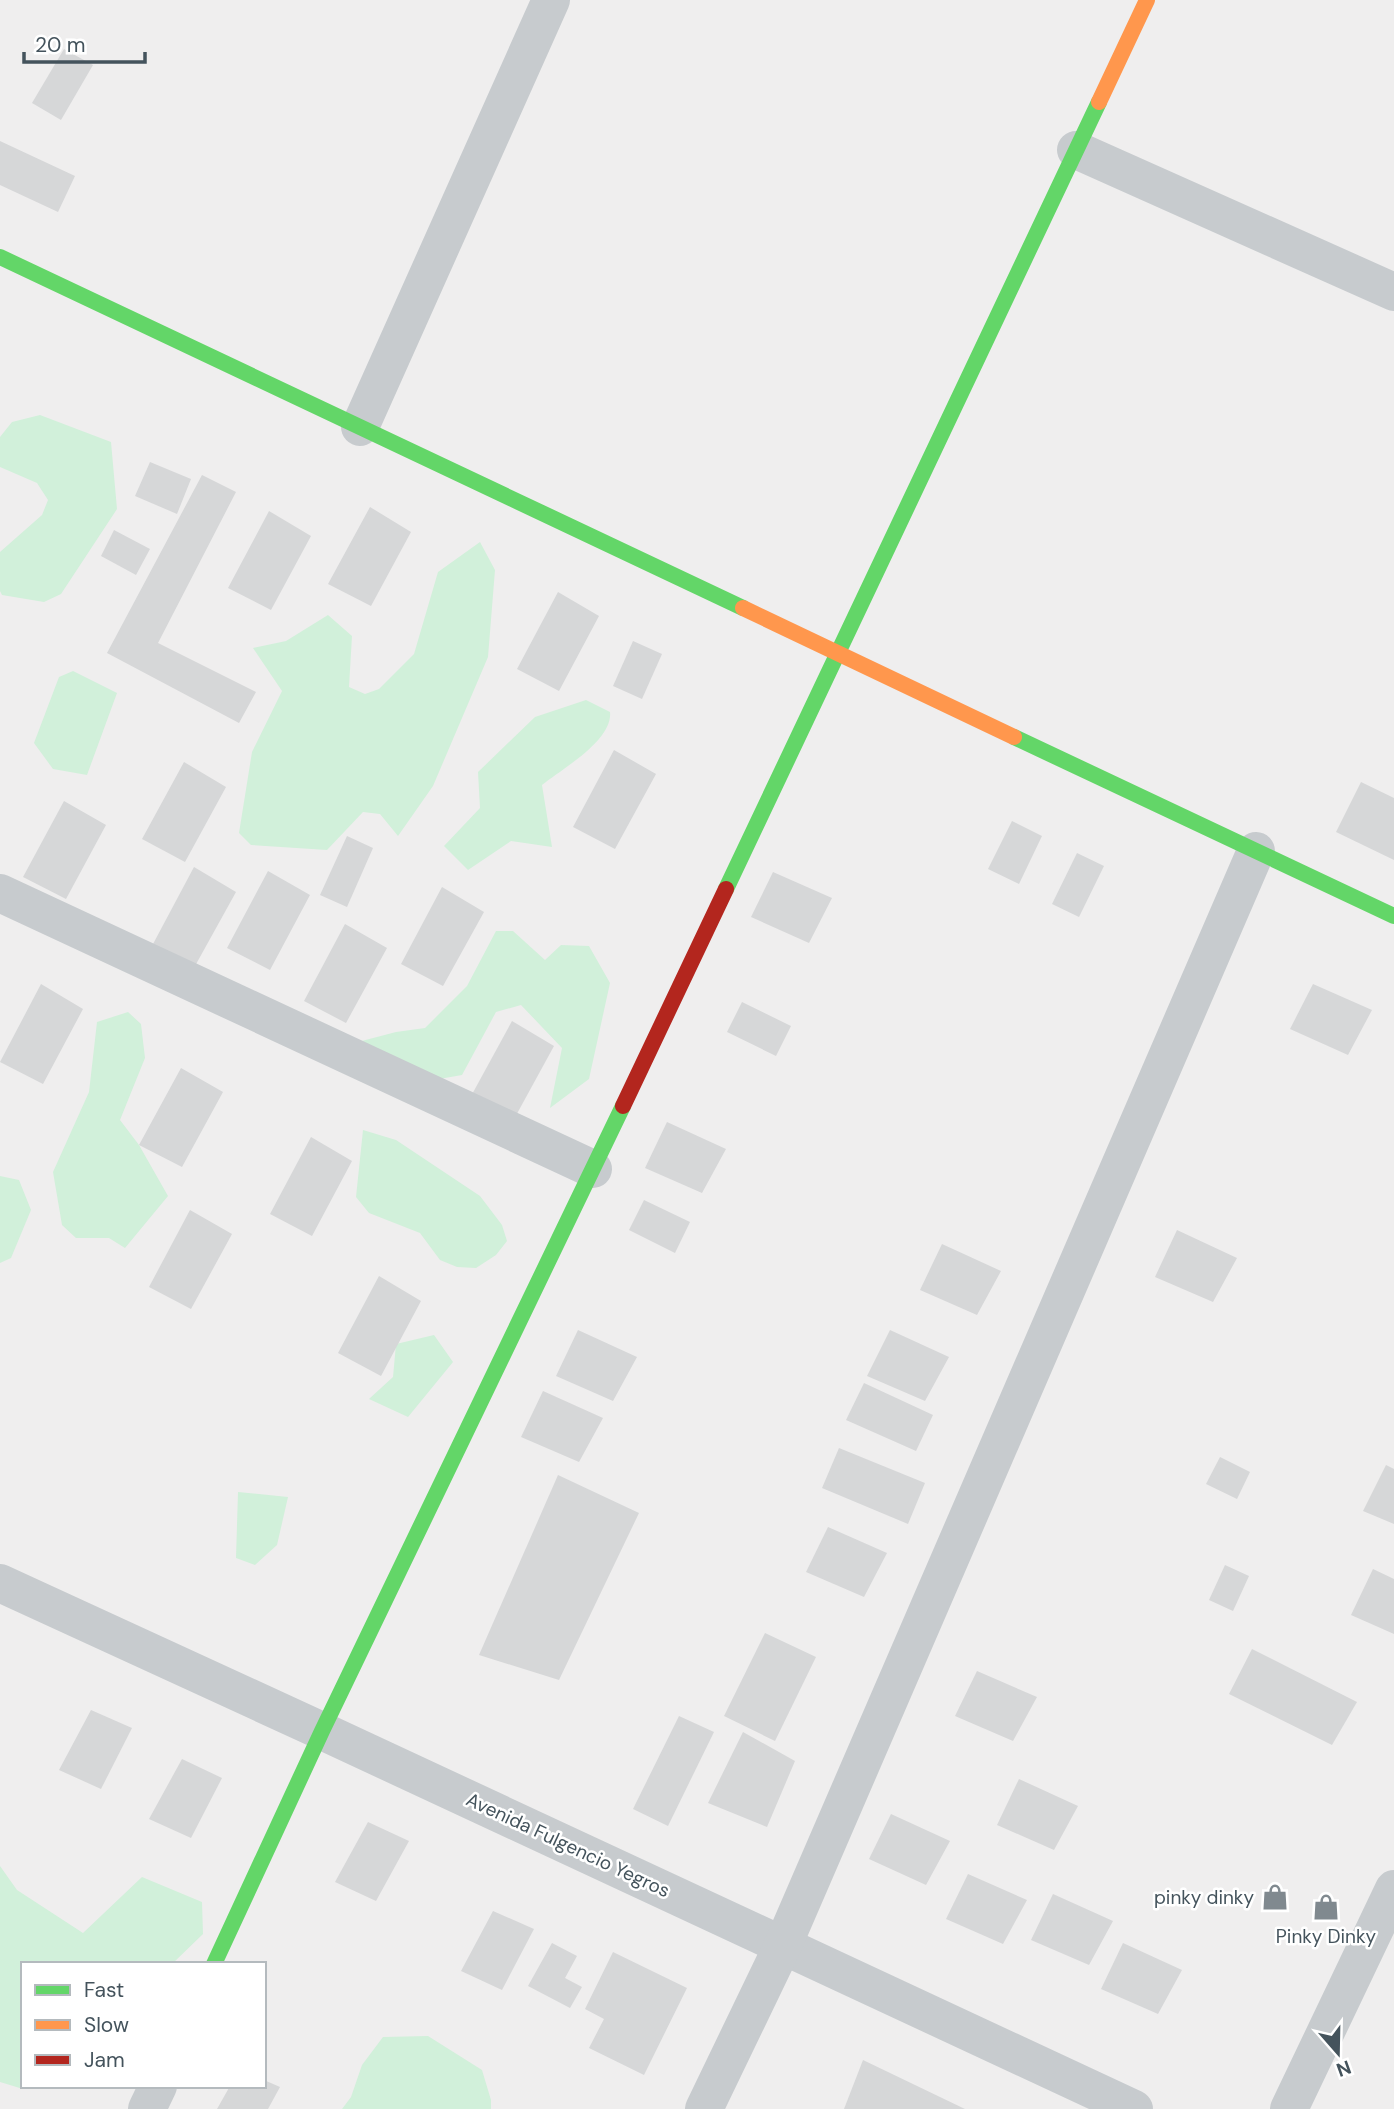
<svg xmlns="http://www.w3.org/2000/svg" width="1394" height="2109" font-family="'DM Sans',sans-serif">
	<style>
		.green { fill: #d1f0da }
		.building { fill: #d6d7d8 }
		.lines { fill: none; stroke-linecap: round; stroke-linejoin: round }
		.street { stroke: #c7cbce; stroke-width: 38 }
		.fast { stroke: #63d668; stroke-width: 16 }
		.slow { stroke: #ff974d; stroke-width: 16 }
		.jam { stroke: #b3261e; stroke-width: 16 }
		.labels { text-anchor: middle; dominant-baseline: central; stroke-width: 5; stroke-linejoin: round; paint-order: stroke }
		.street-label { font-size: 19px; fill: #44535c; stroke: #fff }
		.poi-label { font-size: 19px; fill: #44535c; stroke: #fff; text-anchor: end }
	</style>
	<rect width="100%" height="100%" fill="#efeeee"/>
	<g class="green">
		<polygon points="40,415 111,442 117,509 61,594 44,602 2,595 0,591 0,552 42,515 48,500 37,483 0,467 0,437 12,422"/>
		<polygon points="480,542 495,570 488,657 433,786 398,836 380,814 363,812 327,850 251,845 239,833 252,752 282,691 253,648 286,641 328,615 352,636 349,687 365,694 379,689 414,654 438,572"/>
		<polygon points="73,671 117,693 87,775 53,769 34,743 59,677"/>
		<path d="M586,700L610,712C613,740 562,769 542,785L552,847L511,841L468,870L444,846L480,808L478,772L535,717Z"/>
		<polygon points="496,931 513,931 545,960 561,945 589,946 610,983 589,1079 550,1108 562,1048 521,1005 496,1012 462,1075 411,1084 354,1043 396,1032 425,1028 467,986"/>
		<polygon points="128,1012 141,1024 145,1058 120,1120 139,1145 168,1196 125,1248 109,1238 76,1238 62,1225 53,1172 89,1092 97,1022"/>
		<polygon points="363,1130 396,1140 480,1196 502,1225 507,1241 496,1255 476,1268 457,1267 440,1260 420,1233 369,1213 356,1197"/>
		<polygon points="0,1176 19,1180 31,1210 11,1258 0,1263"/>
		<polygon points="434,1335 453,1362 408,1417 369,1399 393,1377 396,1344"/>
		<polygon points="238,1492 288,1497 277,1545 255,1565 236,1558"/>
		<polygon points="0,1866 17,1890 83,1933 142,1877 202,1902 203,1934 172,1964 23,1964 23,2089 0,2082"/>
		<polygon points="428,2036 482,2070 491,2100 491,2109 342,2109 351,2097 362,2065 383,2037"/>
	</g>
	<g class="building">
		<polygon points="64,49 93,65 61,120 32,103"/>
		<polygon points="0,141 75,176 58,212 0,185"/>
		<polygon points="150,462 191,479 177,514 135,496"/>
		<polygon points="202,475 236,492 158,643 256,692 239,723 107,653"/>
		<polygon points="370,507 411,532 371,606 328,584"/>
		<polygon points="269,511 311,536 271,610 228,588"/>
		<polygon points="114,530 150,549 136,575 101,556"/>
		<polygon points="558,592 599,616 559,691 517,669"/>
		<polygon points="633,641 662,654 642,699 613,686"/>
		<polygon points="614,750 656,774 615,849 573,827"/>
		<polygon points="184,762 226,787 185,862 142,839"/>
		<polygon points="1361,782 1394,798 1394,860 1336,832"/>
		<polygon points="64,801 106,825 66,899 23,877"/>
		<polygon points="1012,821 1042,836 1019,884 988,869"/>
		<polygon points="347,836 373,848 347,907 320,895"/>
		<polygon points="1077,853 1104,866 1079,917 1052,904"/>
		<polygon points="194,867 236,892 195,966 153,944"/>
		<polygon points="268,871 310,895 270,970 227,948"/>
		<polygon points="773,872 832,898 809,943 751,917"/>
		<polygon points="442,887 484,912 443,986 401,964"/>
		<polygon points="345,924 387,948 346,1023 304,1001"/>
		<polygon points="41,984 83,1009 43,1084 0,1062"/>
		<polygon points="1313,984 1372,1010 1348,1055 1290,1029"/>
		<polygon points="742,1002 791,1026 776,1056 727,1032"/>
		<polygon points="512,1021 554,1046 513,1121 470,1098"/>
		<polygon points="181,1068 223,1092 182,1167 139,1145"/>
		<polygon points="667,1122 726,1149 702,1193 645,1168"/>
		<polygon points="311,1137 352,1161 312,1236 270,1214"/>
		<polygon points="644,1200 690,1222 675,1253 629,1230"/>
		<polygon points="190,1210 232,1234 191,1309 149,1287"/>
		<polygon points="1177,1230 1237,1258 1213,1302 1155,1277"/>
		<polygon points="942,1244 1001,1271 977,1315 920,1290"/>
		<polygon points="379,1276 421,1301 381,1376 338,1353"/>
		<polygon points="578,1330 637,1357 613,1401 556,1376"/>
		<polygon points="890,1330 949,1357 925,1401 867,1376"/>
		<polygon points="864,1383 933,1415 916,1451 846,1420"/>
		<polygon points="543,1391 603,1418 579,1462 521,1437"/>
		<polygon points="839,1448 925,1483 908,1524 822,1488"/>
		<polygon points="1220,1457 1250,1472 1237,1499 1206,1484"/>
		<polygon points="1386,1465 1394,1469 1394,1524 1363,1511"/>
		<polygon points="558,1475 639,1513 559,1680 479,1655"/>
		<polygon points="828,1527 887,1553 864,1597 806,1572"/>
		<polygon points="1225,1565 1249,1576 1233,1611 1209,1600"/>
		<polygon points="1373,1569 1394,1579 1394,1634 1351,1615"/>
		<polygon points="765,1633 816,1657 775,1741 724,1716"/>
		<polygon points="1252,1649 1357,1702 1332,1745 1229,1694"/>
		<polygon points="977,1671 1037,1697 1013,1741 955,1716"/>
		<polygon points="91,1710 132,1728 101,1789 59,1770"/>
		<polygon points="679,1716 714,1732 668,1826 633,1809"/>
		<polygon points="743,1732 795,1761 767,1827 708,1803"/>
		<polygon points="182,1759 222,1778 191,1838 149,1819"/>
		<polygon points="1019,1779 1078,1806 1054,1850 997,1825"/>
		<polygon points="891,1814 950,1841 926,1885 869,1859"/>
		<polygon points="368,1822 409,1841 376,1901 335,1882"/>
		<polygon points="968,1874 1027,1900 1003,1944 946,1919"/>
		<polygon points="1053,1894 1113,1921 1089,1965 1031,1940"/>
		<polygon points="493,1911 534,1929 502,1990 461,1971"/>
		<polygon points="552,1943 577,1956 565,1978 582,1987 570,2008 528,1986"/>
		<polygon points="1123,1943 1182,1970 1158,2014 1101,1989"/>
		<polygon points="613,1952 687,1988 644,2075 589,2048 604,2019 585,2009"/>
		<polygon points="863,2060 965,2109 844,2109"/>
		<polygon points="264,2080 280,2087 268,2109 217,2109 230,2086 264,2086"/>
	</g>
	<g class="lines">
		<g class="street">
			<polyline points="1076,150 1394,292"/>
			<polyline points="360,427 551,0"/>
			<polyline points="0,893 593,1169"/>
			<polyline points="0,1583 322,1731 1134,2109"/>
			<polyline points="147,2109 158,2086"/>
			<polyline points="704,2109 783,1945 1256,851"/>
			<polyline points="1289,2109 1394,1889"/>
		</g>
		<g class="fast">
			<polyline points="0,257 743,608"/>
			<polyline points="1014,737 1394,916"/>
			<polyline points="726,889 1099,102"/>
			<polyline points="214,1964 322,1731 623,1106"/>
		</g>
		<g class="slow">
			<polyline points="1099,102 1147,0"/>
			<polyline points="743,608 1014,737"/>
		</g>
		<polyline class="jam" points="623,1106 726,889"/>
	</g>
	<defs>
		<g id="shop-bare" transform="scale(2.1)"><path d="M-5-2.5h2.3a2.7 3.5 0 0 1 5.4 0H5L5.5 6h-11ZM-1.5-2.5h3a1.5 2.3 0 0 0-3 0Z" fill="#80898f" stroke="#fff" stroke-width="2.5" paint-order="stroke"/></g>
	</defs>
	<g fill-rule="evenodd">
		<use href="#shop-bare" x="1275" y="1897"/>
		<use href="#shop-bare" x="1326" y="1907"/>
	</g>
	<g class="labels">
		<g class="street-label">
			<text transform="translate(568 1845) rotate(25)">Avenida Fulgencio Yegros</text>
		</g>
		<g class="poi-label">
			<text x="1254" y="1897">pinky dinky</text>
			<text x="1326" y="1936" text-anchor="middle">Pinky Dinky</text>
		</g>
	</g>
	<rect x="21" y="1962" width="245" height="126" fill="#ffffff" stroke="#b4babe" stroke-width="2"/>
	<rect x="35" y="1985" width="35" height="10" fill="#63d668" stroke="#b4babe" stroke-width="2"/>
	<text x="84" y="1997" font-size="21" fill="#44535c">Fast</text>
	<rect x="35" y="2020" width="35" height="10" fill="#ff974d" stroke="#b4babe" stroke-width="2"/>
	<text x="84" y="2032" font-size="21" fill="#44535c">Slow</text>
	<rect x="35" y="2055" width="35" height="10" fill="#b3261e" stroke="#b4babe" stroke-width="2"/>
	<text x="84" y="2067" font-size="21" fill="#44535c">Jam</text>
	<g transform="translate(1338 2053) rotate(160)" stroke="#ffffff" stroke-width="5" paint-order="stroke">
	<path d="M0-5L12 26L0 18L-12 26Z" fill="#44535c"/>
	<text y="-10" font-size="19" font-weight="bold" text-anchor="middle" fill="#44535c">N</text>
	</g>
	<path d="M24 52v10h121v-10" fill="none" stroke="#44535c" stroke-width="3.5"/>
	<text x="35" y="52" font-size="21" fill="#44535c" stroke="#ffffff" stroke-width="5" paint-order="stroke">20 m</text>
</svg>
